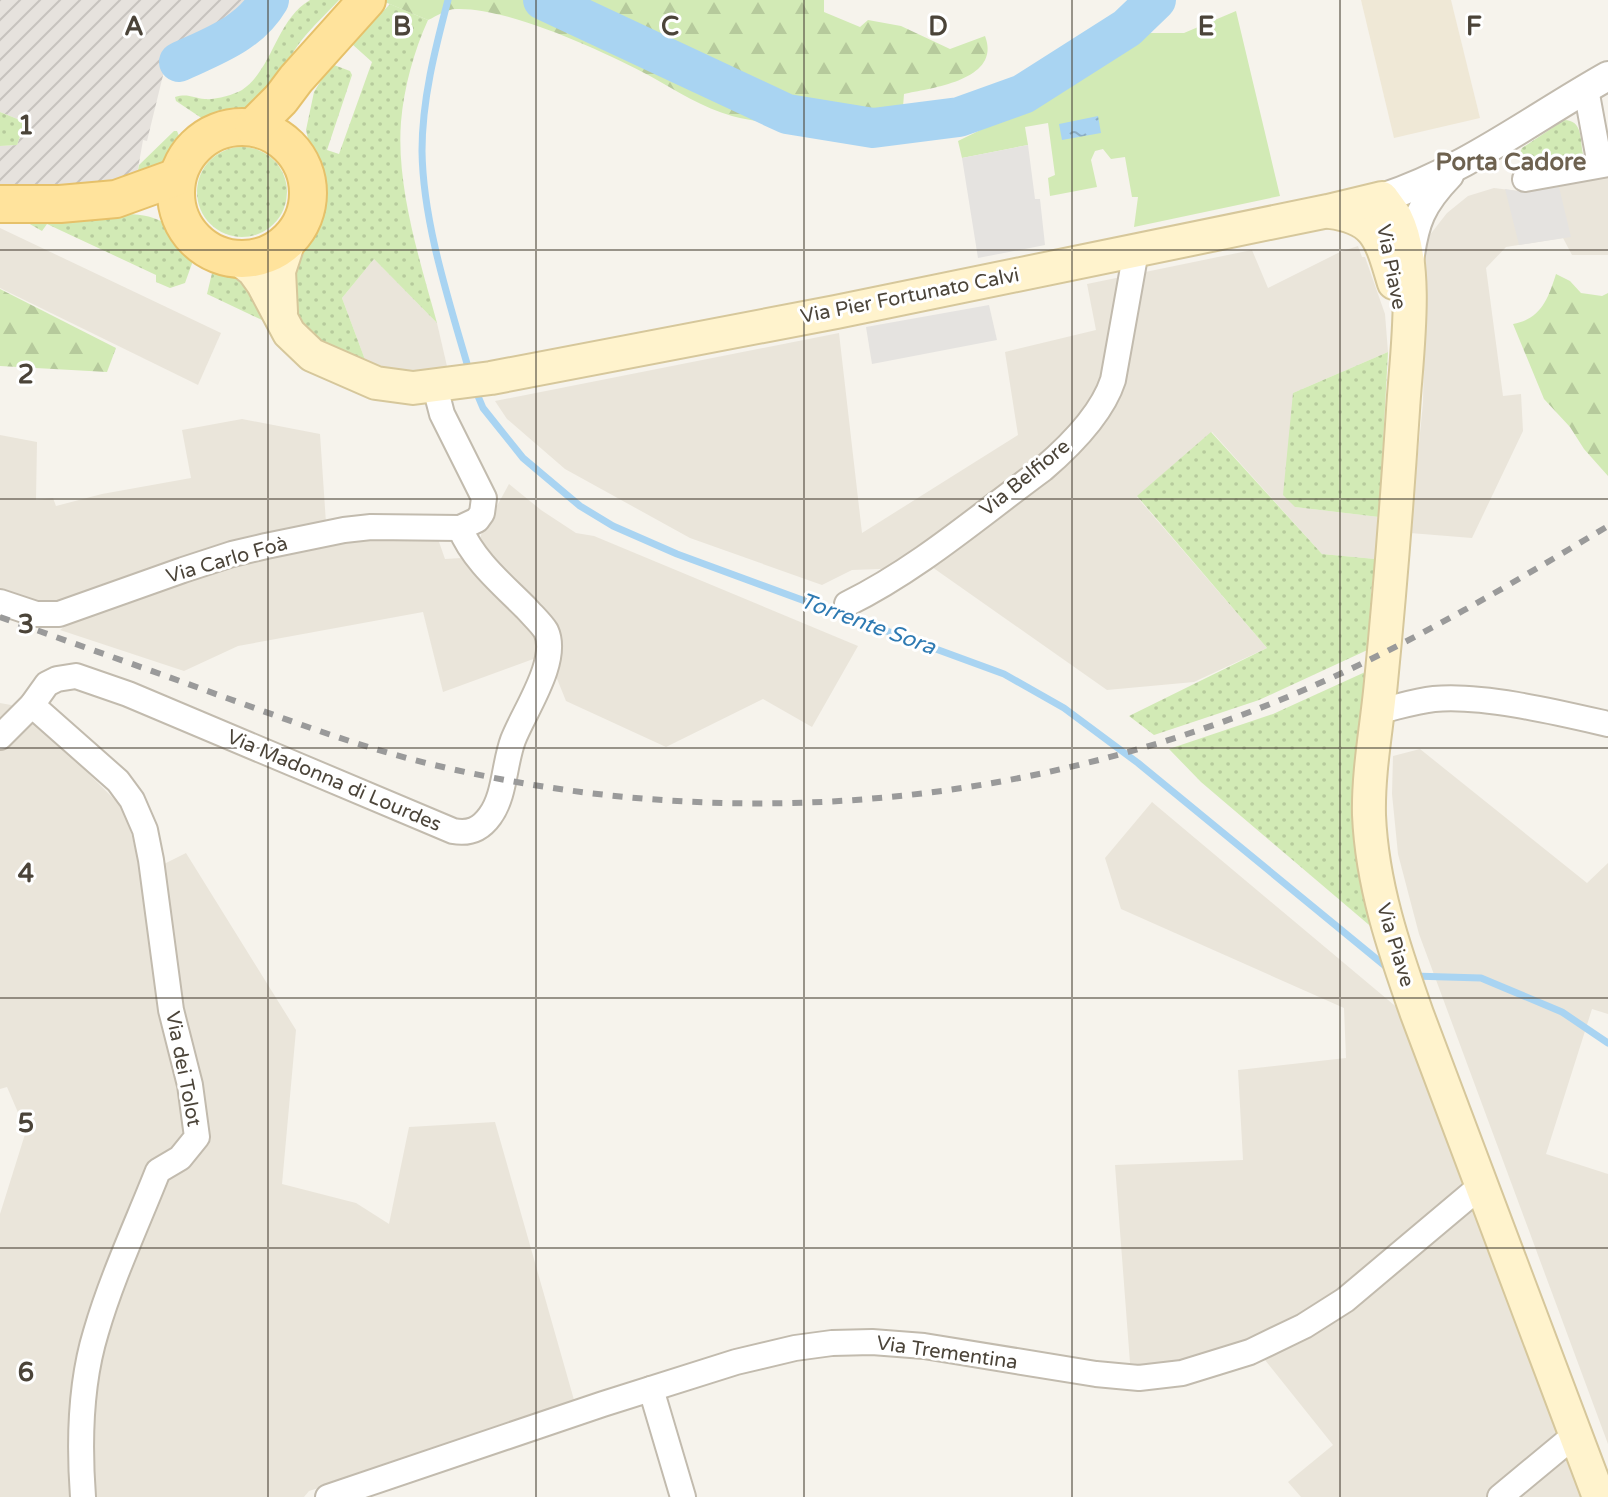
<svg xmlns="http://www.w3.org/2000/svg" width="1608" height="1497" font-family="'Varela Round',sans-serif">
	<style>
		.residential { fill: #eae5da }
		.industrial { fill: url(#industrial-furrows) }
		.education { fill: #efe8d6 }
		.grass { fill: url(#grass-dots) }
		.forest { fill: url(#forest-firs) }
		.green { fill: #d2eab5 }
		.parking { fill: #e5e3e0 }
		.water { fill: url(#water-ripples) }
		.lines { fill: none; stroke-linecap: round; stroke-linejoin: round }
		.stream { stroke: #a9d4f2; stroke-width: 7 }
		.river { stroke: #a9d4f2; stroke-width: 40 }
		.minor-casing { stroke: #c2bbae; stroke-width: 28 }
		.tertiary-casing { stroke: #c2bbae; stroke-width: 32 }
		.secondary-casing { stroke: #d6c79b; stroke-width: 36 }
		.primary-casing { stroke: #e6c16a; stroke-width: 40 }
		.minor { stroke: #fff; stroke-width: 24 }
		.tertiary { stroke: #fff; stroke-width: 28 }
		.secondary { stroke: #fff3cd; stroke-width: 32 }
		.primary { stroke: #ffe39c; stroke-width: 36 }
		.rail { stroke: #9a9a9a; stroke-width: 6; stroke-dasharray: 10 10; stroke-linecap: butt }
		.grid { fill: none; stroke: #4b4439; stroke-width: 2; stroke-opacity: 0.55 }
		.labels { text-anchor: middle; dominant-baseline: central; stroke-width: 6; stroke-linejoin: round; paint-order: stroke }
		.street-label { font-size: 20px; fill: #4b4439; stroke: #fff }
		.water-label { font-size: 22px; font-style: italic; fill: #2e7ab2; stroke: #fff }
		.quarter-label { font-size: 24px; font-weight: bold; fill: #6e6250; stroke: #fff }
		.grid-label { font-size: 26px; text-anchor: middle; font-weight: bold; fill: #4b4439; stroke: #fff; stroke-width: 6; stroke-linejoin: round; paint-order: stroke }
	</style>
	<defs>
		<pattern id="industrial-furrows" width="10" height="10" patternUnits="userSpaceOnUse" patternTransform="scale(2)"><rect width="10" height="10" fill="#e6e2dd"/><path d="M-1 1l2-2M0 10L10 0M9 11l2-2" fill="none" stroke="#c7c3be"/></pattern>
		<pattern id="grass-dots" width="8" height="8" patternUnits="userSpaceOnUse" patternTransform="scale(2)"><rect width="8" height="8" fill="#d2eab5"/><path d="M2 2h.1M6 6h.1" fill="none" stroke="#b6ca9c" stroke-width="1.8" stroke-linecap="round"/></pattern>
		<pattern id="forest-firs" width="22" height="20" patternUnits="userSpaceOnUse" patternTransform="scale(2)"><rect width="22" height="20" fill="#d2eab5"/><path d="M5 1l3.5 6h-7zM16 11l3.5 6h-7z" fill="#b6ca9c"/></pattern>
		<pattern id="water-ripples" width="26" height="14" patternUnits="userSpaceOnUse" patternTransform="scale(2)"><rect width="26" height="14" fill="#a9d4f2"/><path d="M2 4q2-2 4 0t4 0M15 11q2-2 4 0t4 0" fill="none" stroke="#8caec5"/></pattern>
	</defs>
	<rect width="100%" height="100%" fill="#f6f3ec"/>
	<g class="residential">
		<polygon points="1608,173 1608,255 1572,255 1563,238 1506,247 1486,268 1503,396 1521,394 1523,431 1472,538 1410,533 1423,403 1425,300 1423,250 1429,236 1447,213 1468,196 1494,188 1518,191 1559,187 1559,183"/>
		<polygon points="0,228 221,333 198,385 0,288"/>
		<polygon points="1358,246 1362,257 1365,257 1385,314 1388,352 1293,393 1295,507 1379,517 1375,559 1322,554 1212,432 1137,497 1267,648 1194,682 1107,690 932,567 852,570 822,585 690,538 565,469 507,419 495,401 839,333 862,533 1018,435 1005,352 1096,330 1087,284 1252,250 1268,288 1340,252"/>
		<polygon points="374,259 437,323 449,375 429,377 367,365 342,298"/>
		<polygon points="242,419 320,434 327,538 438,539 445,559 461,558 480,545 481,535 509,484 541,510 576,533 594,536 858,646 812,727 763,699 666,747 566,701 547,654 443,692 423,612 238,646 184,671 60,630 77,617 139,595 131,574 111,582 109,590 72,603 0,602 0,435 37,442 36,500 53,498 56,506 102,494 191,478 182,430"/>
		<polygon points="0,703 11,705 38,723 125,810 142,875 186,853 296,1030 282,1184 356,1203 389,1224 409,1127 495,1122 576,1407 309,1491 304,1497 0,1497 0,1214 26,1131 7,1087 0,1089"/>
		<polygon points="1420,749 1587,883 1608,863 1608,1014 1592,1009 1546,1154 1608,1174 1608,1444 1419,934 1398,854 1392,794 1393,756"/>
		<polygon points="1152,802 1406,1015 1587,1497 1301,1497 1288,1482 1333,1445 1253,1345 1179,1370 1130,1363 1115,1165 1243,1160 1238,1070 1346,1058 1344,1008 1121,909 1105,858"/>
	</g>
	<polygon class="industrial" points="0,0 251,0 244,12 216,39 186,51 166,63 147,141 143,140 136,180 0,189 0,146 17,145 25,122 0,112"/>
	<polygon class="education" points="1361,0 1451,0 1480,118 1394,138"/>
	<g class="grass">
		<path d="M310,0H339C326,14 312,27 301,41C276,75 256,122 206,121L176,101L175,97C188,93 193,98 205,99C215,100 233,95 242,90C273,69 276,20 310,0Z"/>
		<path d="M390,4L428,20C414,51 404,87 401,122C396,187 420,261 437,323L374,259L342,298L367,365L321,343L310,334L294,306L292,271L303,238L316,212L319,198L317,179L306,130L314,92L330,66L334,65L350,71L352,75L327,150L339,154L372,62L352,44Z"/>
		<polygon points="0,112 25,122 17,145 0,146"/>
		<path d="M1564,120C1583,120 1580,140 1583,154L1528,164L1521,160L1519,155L1522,148Z"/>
		<path d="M174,131H177C190,156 153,171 136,180L139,165Z"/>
		<circle cx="242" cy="192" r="45"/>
		<path d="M127,214C159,214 180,228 194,258L185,283L170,288L156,282V275L47,224L42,231L21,219Z"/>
		<path d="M221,267C248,273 253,298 262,320L207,294L212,273Z"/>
		<polygon points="1388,352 1379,517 1295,507 1283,495 1293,393"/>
		<polygon points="1211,432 1322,554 1375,559 1371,594 1376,646 1259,700 1154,735 1129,716 1267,648 1137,496"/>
		<polygon points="1374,668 1375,930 1201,782 1169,749 1273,714"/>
	</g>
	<g class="forest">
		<path d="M380,0H824V12L860,27L868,20L901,26L950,49L985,36C1002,80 932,88 904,94L902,120C847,125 787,130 732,116C703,108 677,91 650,76C603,51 508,7 456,9C447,9 437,16 428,20Z"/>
		<path d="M1556,274L1570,281L1581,293L1602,296L1608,293V476L1584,449L1570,427L1544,399L1513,324C1541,319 1548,299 1556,274Z"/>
		<polygon points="0,289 116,348 107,372 0,366"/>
	</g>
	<path class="green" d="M1236,11L1280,196L1134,227L1138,197H1132L1125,157L1111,159L1103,149L1095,151L1091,160L1097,187L1050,196L1048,178L1055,175L1048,123L1025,127L1028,145L962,158L958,141C1022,109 1088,81 1141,33H1184Z"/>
	<g class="parking">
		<polygon points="1028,145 1035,199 1040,199 1045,245 978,258 962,158"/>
		<polygon points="1559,187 1571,237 1519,245 1505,189 1518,191"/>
		<polygon points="989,305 997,340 872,364 866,327"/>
	</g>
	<polygon class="water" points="1098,116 1101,133 1062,140 1059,124"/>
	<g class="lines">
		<g class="stream">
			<path d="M448,0C435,49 422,100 422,151C423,224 450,304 470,374"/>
			<polyline points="475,389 483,408 523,458 580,506 613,526 677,554 1004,674 1064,708 1138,763 1390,970"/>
			<polyline points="1413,976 1481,978 1562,1012 1608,1043"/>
		</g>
		<g class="river">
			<polyline points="543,0 787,114 873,128 959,117 1023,94 1127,28 1156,0"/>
			<path d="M179,62C213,46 249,34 269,0"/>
		</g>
		<g class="minor-casing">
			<g id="minor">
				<polyline points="1586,89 1600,165"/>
				<polyline points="1525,179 1608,164"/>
				<polyline points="0,602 36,614 59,614 183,570 232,554 266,546 344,530 371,527 460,528 477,520 482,513 484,498 442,414 435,387"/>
				<path d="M847,604C918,569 979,516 1043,469C1071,445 1102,414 1113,380L1136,251"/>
				<path d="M32,705L118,781L132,800L145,830L151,860L171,1010L190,1085L197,1137L180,1158L158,1171C137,1224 112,1277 96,1332C80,1384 79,1443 83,1497"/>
				<path d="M1379,711C1397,707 1416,701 1434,699C1481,694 1560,713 1608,724"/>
				<path d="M0,737L32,705L47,684L57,679L76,676L128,694L453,831C469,834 480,830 490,816C505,796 504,764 513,740C523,713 560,661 546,631C541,623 532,615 526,608C502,584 473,560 460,528"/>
				<polyline points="651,1389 683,1497"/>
				<polyline points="328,1497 603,1404 736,1362 795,1348 832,1343 872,1342 924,1346 1096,1374 1139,1378 1182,1373 1250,1352 1304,1326 1345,1300 1483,1184"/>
				<polyline points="1500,1497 1576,1434"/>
			</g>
		</g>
		<g class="tertiary-casing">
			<g id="tertiary">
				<path d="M1380,219L1382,198C1465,171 1533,118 1608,76"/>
				<path d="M1409,262C1414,222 1421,204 1449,175"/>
			</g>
		</g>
		<g class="secondary-casing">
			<g id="secondary">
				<path d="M1330,212C1378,218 1381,241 1394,283"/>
				<path d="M240,260L253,270L263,284L289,333L312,355L376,383L413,388L491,378L836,312L1328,211L1382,198C1386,204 1392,211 1396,218C1420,265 1406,358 1403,410C1397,501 1390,591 1381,682C1377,726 1368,771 1369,815C1372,885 1394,949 1417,1014L1599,1497"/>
				<polyline points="281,312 279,271 289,241"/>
			</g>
		</g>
		<g class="primary-casing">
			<g id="primary">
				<circle cx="242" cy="193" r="66"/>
				<polyline points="253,127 281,99 296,79 367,0"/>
				<polyline points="0,204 60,204 116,199 177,177"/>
			</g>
		</g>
		<use href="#minor" class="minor"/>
		<use href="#tertiary" class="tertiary"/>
		<use href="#secondary" class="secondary"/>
		<use href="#primary" class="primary"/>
		<path class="rail" d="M0,617C75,644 150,670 224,697C291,721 357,746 426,763C717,834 1009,811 1285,698C1399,651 1503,589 1608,526"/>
	</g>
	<path class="grid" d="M268,0V1497M536,0V1497M804,0V1497M1072,0V1497M1340,0V1497M0,250H1608M0,499H1608M0,748H1608M0,998H1608M0,1248H1608"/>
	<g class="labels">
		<g class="street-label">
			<text transform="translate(1391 267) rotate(79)">Via Piave</text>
			<text transform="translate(910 296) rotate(-11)">Via Pier Fortunato Calvi</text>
			<text transform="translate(1025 478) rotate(-39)">Via Belfiore</text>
			<text transform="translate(227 560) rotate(-16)">Via Carlo Foà</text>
			<text transform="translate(334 781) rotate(23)">Via Madonna di Lourdes</text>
			<text transform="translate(1395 945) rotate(73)">Via Piave</text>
			<text transform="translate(183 1069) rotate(79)">Via dei Tolot</text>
			<text transform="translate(947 1353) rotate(8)">Via Trementina</text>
		</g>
		<g class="water-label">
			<text transform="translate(868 624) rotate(20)">Torrente Sora</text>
		</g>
		<g class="quarter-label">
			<text x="1511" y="162">Porta Cadore</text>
		</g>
	</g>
	<g class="grid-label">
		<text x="134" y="35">A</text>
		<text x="402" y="35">B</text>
		<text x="670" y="35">C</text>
		<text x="938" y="35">D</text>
		<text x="1206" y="35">E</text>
		<text x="1474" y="35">F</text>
		<text x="26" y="134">1</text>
		<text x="26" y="383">2</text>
		<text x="26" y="633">3</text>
		<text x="26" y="882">4</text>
		<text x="26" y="1132">5</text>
		<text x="26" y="1381">6</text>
	</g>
</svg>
